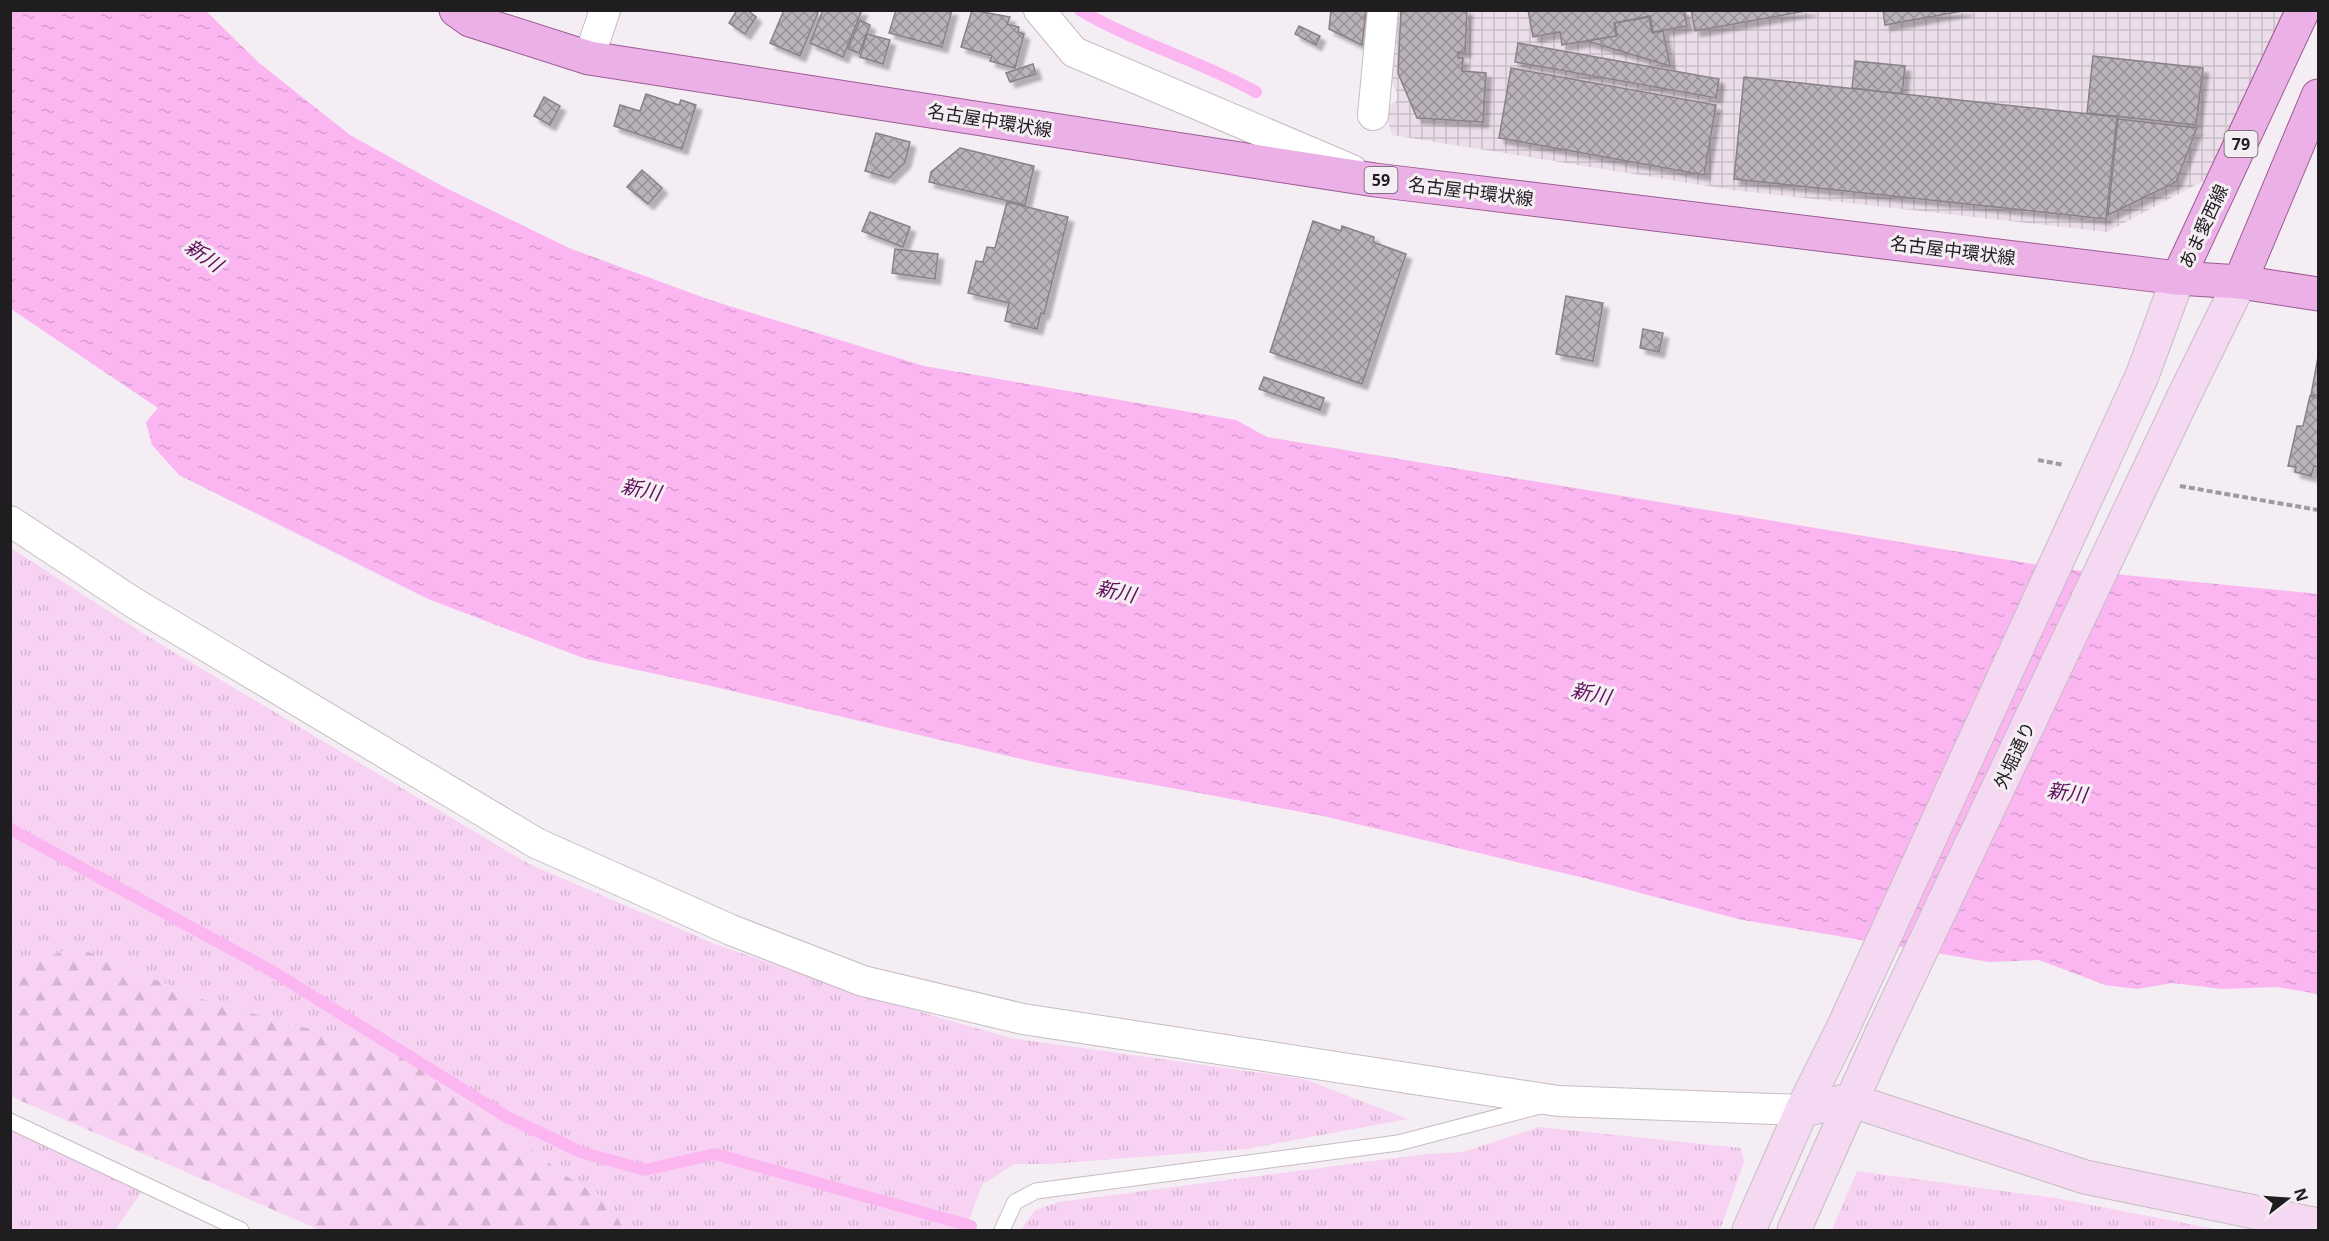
<svg xmlns="http://www.w3.org/2000/svg" width="2329" height="1241" font-family="'Noto Sans','Noto Sans JP',sans-serif">
	<style>
		.industrial { fill: url(#industrial-grid) }
		.grass { fill: url(#grass-tufts) }
		.forest { fill: url(#forest-firs) }
		.water { fill: url(#water-ripples) }
		.lines { fill: none; stroke-linecap: round; stroke-linejoin: round }
		.stream { stroke: #fbb6f2; stroke-width: 12 }
		.building { fill: url(#building-cross-hatch); stroke: #888187; stroke-width: 1.5; filter: url(#shadow) }
		.lane-casing { stroke: #c5bdc3; stroke-width: 17 }
		.street-casing { stroke: #c5bdc3; stroke-width: 32 }
		.secondary-casing { stroke: #c5bdc3; stroke-width: 35 }
		.primary-casing { stroke: #9c5b95; stroke-width: 35 }
		.path { stroke: #9f9a9e; stroke-width: 4; stroke-dasharray: 6 3; stroke-linecap: butt }
		.lane { stroke: #fff; stroke-width: 15 }
		.street { stroke: #fff; stroke-width: 30 }
		.secondary { stroke: #f5d8f2; stroke-width: 33 }
		.primary { stroke: #ebb0e5; stroke-width: 33 }
		.secondary-bridge-casing { stroke: #c5bdc3; stroke-width: 35; stroke-linecap: butt }
		.secondary-bridge { stroke: #f5d8f2; stroke-width: 33 }
		.labels { text-anchor: middle; dominant-baseline: central; stroke-width: 6; stroke-linejoin: round; paint-order: stroke }
		.shield { fill: #f4edf3; stroke: #605b5f; stroke-width: 1.5 }
		.shield-label { font-size: 16px; font-weight: bold; fill: #201d20 }
		.street-label { font-size: 18px; fill: #201d20; stroke: #f4edf3 }
		.water-label { font-size: 20px; font-style: italic; fill: #5f0e5a; stroke: #f4edf3 }
	</style>
	<defs>
		<pattern id="industrial-grid" width="8" height="8" patternUnits="userSpaceOnUse" patternTransform="scale(1.5)"><rect width="8" height="8" fill="#ebdde9"/><path d="M0 4h8M4 0v8" fill="none" stroke="#c9bdc8"/></pattern>
		<pattern id="grass-tufts" width="24" height="20" patternUnits="userSpaceOnUse" patternTransform="scale(1.5)"><rect width="24" height="20" fill="#f8d2f3"/><path d="M3 7l-1-3M5 7V3M7 7l1-3M15 17l-1-3M17 17v-4M19 17l1-3" fill="none" stroke="#d4b4d0"/></pattern>
		<pattern id="forest-firs" width="22" height="20" patternUnits="userSpaceOnUse" patternTransform="scale(1.5)"><rect width="22" height="20" fill="#f8d2f3"/><path d="M5 1l3.5 6h-7zM16 11l3.5 6h-7z" fill="#d4b4d0"/></pattern>
		<pattern id="water-ripples" width="26" height="14" patternUnits="userSpaceOnUse" patternTransform="scale(1.5)"><rect width="26" height="14" fill="#fbb6f2"/><path d="M2 4q2-2 4 0t4 0M15 11q2-2 4 0t4 0" fill="none" stroke="#d79ccf"/></pattern>
		<pattern id="building-cross-hatch" width="8" height="8" patternUnits="userSpaceOnUse" patternTransform="scale(1.5)"><rect width="8" height="8" fill="#bab3b9"/><path d="M0 0l8 8M0 8l8-8" fill="none" stroke="#979196"/></pattern>
		<filter id="shadow"><feDropShadow dx="5.5" dy="5.5" stdDeviation="1.5" flood-color="#0004"/></filter>
	</defs>
	<rect width="100%" height="100%" fill="#f4edf3"/>
	<polygon class="industrial" points="1392,11 2284,11 2205,180 2107,232 1733,190 1392,135 1384,107 1396,102 1397,93 1390,79"/>
	<g class="grass">
		<polygon points="11,548 147,636 529,864 715,944 860,994 1010,1038 1304,1079 1408,1119 1246,1149 1049,1164 1014,1164 982,1185 965,1230 624,1230 609,1201 566,1176 430,1071 372,1041 297,1026 205,1000 76,947 24,965 11,983"/>
		<polygon points="11,1127 143,1190 115,1230 11,1230"/>
		<polygon points="1539,1127 1741,1148 1744,1162 1720,1230 1020,1230 1035,1210 1059,1202 1426,1154 1463,1152"/>
		<polygon points="1857,1171 2055,1198 2220,1230 1832,1230"/>
	</g>
	<polygon class="forest" points="76,947 205,1000 297,1026 372,1041 430,1071 566,1176 609,1201 624,1230 320,1230 12,1097 11,983 23,965"/>
	<polygon class="water" points="10,11 206,11 258,62 350,135 444,187 569,248 710,300 924,366 1236,420 1267,437 2063,569 2318,594 2318,994 2277,987 2222,989 2173,983 2137,989 2105,985 2039,960 1989,962 1738,919 1588,879 1323,816 1047,765 698,683 586,659 428,599 179,475 152,445 146,422 158,408 11,309"/>
	<g class="lines">
		<g class="stream">
			<path d="M1080,10C1138,44 1198,60 1256,92"/>
			<polyline points="10,829 272,971 507,1117 581,1152 645,1170 715,1154 971,1226"/>
		</g>
	</g>
	<g class="building">
		<polygon points="737,10 747,10 756,17 745,34 729,23"/>
		<polygon points="784,10 819,10 800,56 770,43"/>
		<polygon points="823,10 862,10 843,57 810,43"/>
		<polygon points="896,10 952,10 942,47 889,33"/>
		<polygon points="972,10 1010,17 1007,24 1019,27 1018,32 1024,34 1015,68 990,61 992,56 961,47"/>
		<polygon points="1331,10 1366,10 1362,45 1329,29"/>
		<polygon points="1401,10 1467,10 1465,52 1458,52 1458,58 1463,58 1462,71 1486,73 1483,122 1417,118 1398,73"/>
		<polygon points="1528,10 1684,10 1687,26 1653,32 1650,16 1614,23 1616,36 1562,45 1560,32 1533,37"/>
		<polygon points="1691,10 1811,10 1695,31"/>
		<polygon points="1883,10 1968,10 1885,25"/>
		<polygon points="1649,17 1652,33 1663,31 1670,66 1587,41 1617,36 1615,23"/>
		<polygon points="860,20 870,25 859,53 848,49"/>
		<polygon points="1299,26 1320,36 1316,45 1295,34"/>
		<polygon points="867,34 890,40 883,64 860,57"/>
		<polygon points="1518,43 1719,79 1716,98 1515,62"/>
		<polygon points="2093,56 2203,68 2196,125 2087,113"/>
		<polygon points="1855,61 1905,66 1902,94 1852,88"/>
		<polygon points="1033,64 1036,74 1010,82 1006,73"/>
		<polygon points="1511,68 1716,105 1704,175 1499,138"/>
		<polygon points="1744,77 2117,117 2106,219 1734,179"/>
		<polygon points="646,94 679,105 681,100 696,105 682,149 614,126 620,105 640,111"/>
		<polygon points="544,97 560,106 550,125 534,116"/>
		<polygon points="2118,119 2197,128 2176,182 2108,215"/>
		<polygon points="876,133 910,142 905,162 889,178 865,171"/>
		<polygon points="960,148 1034,166 1025,205 929,182 931,172"/>
		<polygon points="642,170 662,188 648,204 627,187"/>
		<polygon points="1007,202 1068,217 1044,314 1041,313 1037,329 1005,321 1009,303 968,293 976,261 983,262 987,247 995,248"/>
		<polygon points="870,212 910,227 903,247 862,231"/>
		<polygon points="1313,221 1341,231 1342,226 1374,237 1373,242 1406,254 1362,384 1270,352"/>
		<polygon points="895,249 938,254 935,279 892,273"/>
		<polygon points="1566,296 1603,303 1593,361 1556,354"/>
		<polygon points="1643,329 1663,333 1659,352 1640,348"/>
		<polygon points="2318,357 2318,396 2311,395"/>
		<polygon points="1264,377 1324,398 1320,410 1259,389"/>
		<polygon points="2310,396 2318,398 2318,467 2314,466 2311,476 2295,472 2296,467 2288,466 2297,426 2303,426"/>
	</g>
	<g class="lines">
		<g class="lane-casing">
			<g id="lane">
				<polyline points="10,1121 241,1230"/>
				<polyline points="1002,1230 1015,1202 1036,1191 1398,1143 1540,1106"/>
			</g>
		</g>
		<g class="street-casing">
			<g id="street">
				<polyline points="1039,10 1074,52 1352,170"/>
				<polyline points="589,58 605,10"/>
				<polyline points="1373,115 1383,10"/>
				<polyline points="10,521 134,603 536,843 731,930 863,981 1023,1019 1558,1101 1802,1110"/>
			</g>
		</g>
		<g class="secondary-casing">
			<g id="secondary">
				<polyline points="2142,376 2178,278"/>
				<polyline points="2183,398 2240,282"/>
				<polyline points="1802,1110 1850,1100 2085,1177 2318,1225"/>
				<polyline points="1749,1230 1802,1110 1842,1030"/>
				<polyline points="1794,1230 1881,1035"/>
			</g>
		</g>
		<g class="primary-casing">
			<g id="primary">
				<polyline points="456,10 470,20 589,58 1375,180 2178,278 2240,282 2318,294"/>
				<polyline points="2178,278 2303,10"/>
				<polyline points="2240,282 2318,96"/>
			</g>
		</g>
		<g class="path">
			<polyline points="2038,460 2064,465"/>
			<polyline points="2180,486 2318,510"/>
		</g>
		<use href="#lane" class="lane"/>
		<use href="#street" class="street"/>
		<use href="#secondary" class="secondary"/>
		<use href="#primary" class="primary"/>
		<g class="secondary-bridge-casing">
			<g id="secondary-bridge">
				<polyline points="1842,1030 2142,376"/>
				<polyline points="1881,1035 2183,398"/>
			</g>
		</g>
		<use href="#secondary-bridge" class="secondary-bridge"/>
	</g>
	<g class="labels">
		<g class="shield">
			<rect x="2224.5" y="131" width="33" height="26" rx="4.5"/>
			<rect x="1364.5" y="167" width="33" height="26" rx="4.5"/>
		</g>
		<g class="shield-label">
			<text x="2241" y="144">79</text>
			<text x="1381" y="180">59</text>
		</g>
		<g class="street-label">
			<text transform="translate(990 120) rotate(9)">名古屋中環状線</text>
			<text transform="translate(1471 191) rotate(7)">名古屋中環状線</text>
			<text transform="translate(2203 226) rotate(-65)">あま愛西線</text>
			<text transform="translate(1953 250) rotate(7)">名古屋中環状線</text>
			<text transform="translate(2014 755) rotate(-65)">外堀通り</text>
		</g>
		<g class="water-label">
			<text transform="translate(204 255) rotate(35)">新川</text>
			<text transform="translate(641 489) rotate(12)">新川</text>
			<text transform="translate(1116 591) rotate(12)">新川</text>
			<text transform="translate(1591 693) rotate(12)">新川</text>
			<text transform="translate(2067 792) rotate(8)">新川</text>
		</g>
	</g>
	<rect width="2329" height="1241" fill="none" stroke="#201d20" stroke-width="24"/>
	<g transform="translate(2287 1199) rotate(73)" stroke="#f4edf3" stroke-width="4.5" paint-order="stroke">
	<path d="M0-4.5L10 22L0 15L-10 22Z" fill="#201d20"/>
	<text y="-9" font-size="16" font-weight="bold" text-anchor="middle" fill="#201d20">N</text>
	</g>
</svg>
